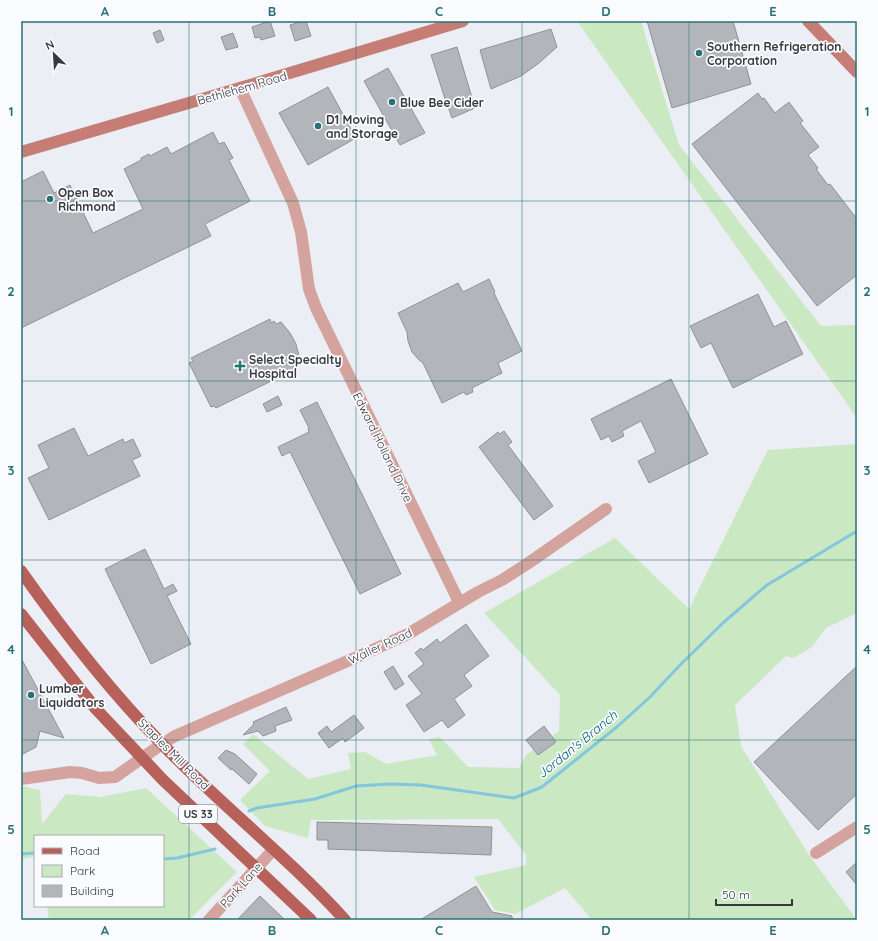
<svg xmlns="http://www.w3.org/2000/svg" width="878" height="941" font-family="Quicksand,sans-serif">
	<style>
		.green { fill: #cae8c2 }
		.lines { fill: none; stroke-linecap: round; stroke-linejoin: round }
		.stream { stroke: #84c6dd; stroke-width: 3 }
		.building { fill: #b2b5ba; stroke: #909298 }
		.street { stroke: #d5a39d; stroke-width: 12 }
		.secondary { stroke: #c57d76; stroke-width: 12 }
		.primary { stroke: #b8615a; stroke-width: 12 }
		.grid { fill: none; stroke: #287276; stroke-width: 1; stroke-opacity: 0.55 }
		.poi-dot { fill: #287276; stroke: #f9fbff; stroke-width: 1.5 }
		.labels { text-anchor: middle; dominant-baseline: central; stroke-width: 3.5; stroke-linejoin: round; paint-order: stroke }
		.shield { fill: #f9fbff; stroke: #717376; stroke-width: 1 }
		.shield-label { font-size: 11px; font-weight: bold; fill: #37393b }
		.poi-label { font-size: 12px; font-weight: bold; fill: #37393b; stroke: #f9fbff; text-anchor: start }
		.street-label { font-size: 12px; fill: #37393b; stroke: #f9fbff }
		.water-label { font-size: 13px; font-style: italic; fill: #005f76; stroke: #f9fbff }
		.neatline { fill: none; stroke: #287276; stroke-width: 1.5 }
		.grid-label { font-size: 13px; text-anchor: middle; font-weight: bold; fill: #287276 }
	</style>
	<rect width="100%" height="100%" fill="#ebeef4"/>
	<g class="green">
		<polygon points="577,21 641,21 679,145 821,326 857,325 857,418"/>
		<polygon points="857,444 857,613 826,628 812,647 793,658 786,656 735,705 741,746 809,855 857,920 592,920 565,888 515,914 495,910 474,877 526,865 526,855 498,819 311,820 308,838 265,826 240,800 270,771 243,744 253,734 308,779 351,769 348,753 365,752 386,764 437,755 429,739 440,737 468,767 519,768 526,755 559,731 560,695 484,613 615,538 689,609 768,450"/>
		<polygon points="21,786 40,790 42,824 66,794 100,797 146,788 237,872 189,920 49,920 47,906 163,906 163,836 35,836 35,857 21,859"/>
	</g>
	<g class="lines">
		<g class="stream">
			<polyline points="249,811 257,808 315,799 356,786 390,784 421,785 514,798 542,787 618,726 650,697 681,664 724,622 767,585 857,531"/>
			<polyline points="21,854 35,853"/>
			<polyline points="163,859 177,858 215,849"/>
		</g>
	</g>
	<g class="building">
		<polygon points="270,21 275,36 261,40 260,37 255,38 252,27"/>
		<polygon points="304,21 306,21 311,36 295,41 290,25"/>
		<polygon points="647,21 733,21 751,84 672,108"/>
		<polygon points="551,29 557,47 539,63 521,76 491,89 480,50"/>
		<polygon points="160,30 164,40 157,43 153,33"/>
		<polygon points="233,33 238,47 226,50 221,37"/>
		<polygon points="457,47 475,108 452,118 446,101 446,102 431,55"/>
		<polygon points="388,68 425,133 400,145 364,81"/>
		<polygon points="328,87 356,138 308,165 279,113"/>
		<polygon points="758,93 762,99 764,98 775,113 789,102 803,121 800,123 819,147 808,155 818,168 816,169 828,185 830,184 857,219 857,275 817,306 692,144"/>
		<polygon points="213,132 219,144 224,142 233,158 229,160 250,201 205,224 211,236 21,328 21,182 43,171 54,193 70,185 93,233 143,209 124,169 141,160 141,158 149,154 150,156 167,147 171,154"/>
		<polygon points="489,279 495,292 494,293 522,351 498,363 502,373 472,388 473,392 466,395 464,392 442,403 423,363 419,360 412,352 408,341 407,332 398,313 458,283 463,292"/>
		<polygon points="758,294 774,327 786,321 803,354 733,388 711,343 701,348 690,326"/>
		<polygon points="270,319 271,323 274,321 276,324 281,322 290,333 296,344 299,356 295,362 296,366 293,367 294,370 216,408 214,406 211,407 189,363 193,361 191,358"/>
		<polygon points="671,379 708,454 649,483 638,461 656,452 641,421 622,431 624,436 612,442 609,436 601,440 591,419"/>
		<polygon points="278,396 282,405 267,412 263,404"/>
		<polygon points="317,402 401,574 360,594 290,452 282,456 278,447 309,432 308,429 309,428 300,410"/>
		<polygon points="74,428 88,456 123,439 124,443 133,439 141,456 132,460 140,476 49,520 28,478 49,468 38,445"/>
		<polygon points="504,431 512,442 508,445 553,506 534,520 479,447 498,432 500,434"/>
		<polygon points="145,549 164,589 173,584 177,591 167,596 191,644 151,664 105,569"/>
		<polygon points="466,624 489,656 464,675 472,686 454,699 465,715 448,728 442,720 424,732 406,705 422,694 408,676 424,664 415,653 421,648 423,650 437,639 440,643"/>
		<polygon points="21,658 64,738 40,731 36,747 21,755"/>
		<polygon points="393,666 404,684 395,690 384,672"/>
		<polygon points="857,666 857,794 818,830 754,762"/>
		<polygon points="286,707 292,720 275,726 276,731 263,736 258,731 243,735 254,724 253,722"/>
		<polygon points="354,715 364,728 345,742 343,738 329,748 318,733 327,726 331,732"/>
		<polygon points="544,726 556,742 538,755 526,740"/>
		<polygon points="226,750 235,754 257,774 249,784 232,769 231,770 218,758"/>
		<polygon points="317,822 492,827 491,855 328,849 328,840 317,840"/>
		<polygon points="857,862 857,885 846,872"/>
		<polygon points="476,886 492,912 512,916 512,920 420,920"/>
		<polygon points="260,896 285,920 237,920"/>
	</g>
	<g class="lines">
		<g class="street">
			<polyline points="240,88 293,203 301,232 309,289 316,308 459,602"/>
			<polyline points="21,779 70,772 82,773 99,778 115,777 162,744 175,736 366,653 408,634 478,592 502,580 527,564 606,509"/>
			<polyline points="816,853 857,827"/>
			<polyline points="209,920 273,850"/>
		</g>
		<g class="secondary">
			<polyline points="808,21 857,72"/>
			<polyline points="21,152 240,88 463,21"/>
		</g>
		<g class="primary">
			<path d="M21,571C64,632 110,691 162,744C221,805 288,857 345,920"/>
			<polyline points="21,614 96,709 163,780 311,920"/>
		</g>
	</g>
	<path class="grid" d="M189,21V920M356,21V920M522,21V920M689,21V920M21,201H857M21,381H857M21,560H857M21,740H857"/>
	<g class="poi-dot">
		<circle cx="699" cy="53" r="4"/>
		<circle cx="392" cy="102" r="4"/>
		<circle cx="318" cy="126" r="4"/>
		<circle cx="50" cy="199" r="4"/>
		<path d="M238 360h4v4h4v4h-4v4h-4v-4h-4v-4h4z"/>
		<circle cx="31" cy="695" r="4"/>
	</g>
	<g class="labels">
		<rect class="shield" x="179" y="805" width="38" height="18" rx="3"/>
		<g class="shield-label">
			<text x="198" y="814">US 33</text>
		</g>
		<g class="poi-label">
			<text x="707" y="46">Southern Refrigeration<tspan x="707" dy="14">Corporation</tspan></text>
			<text x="400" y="102">Blue Bee Cider</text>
			<text x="326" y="119">D1 Moving<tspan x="326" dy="14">and Storage</tspan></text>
			<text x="58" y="192">Open Box<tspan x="58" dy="14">Richmond</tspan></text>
			<text x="249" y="359">Select Specialty<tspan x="249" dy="14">Hospital</tspan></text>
			<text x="39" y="688">Lumber<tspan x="39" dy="14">Liquidators</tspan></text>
		</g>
		<g class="street-label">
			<text transform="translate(242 88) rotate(-16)">Bethlehem Road</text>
			<text transform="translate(383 447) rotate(64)">Edward Holland Drive</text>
			<text transform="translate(380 646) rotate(-25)">Waller Road</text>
			<text transform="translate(174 754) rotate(45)">Staples Mill Road</text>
			<text transform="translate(241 885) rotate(-48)">Park Lane</text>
		</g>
		<g class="water-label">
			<text transform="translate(577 744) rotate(-39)">Jordan's Branch</text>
		</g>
	</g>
	<rect width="878" height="941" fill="none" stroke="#f9fbff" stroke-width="44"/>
	<rect x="34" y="835" width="130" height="72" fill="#f9fbff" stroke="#abadb1"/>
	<rect x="42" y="848" width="20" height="6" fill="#b8615a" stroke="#abadb1"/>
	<text x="70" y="855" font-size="12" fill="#37393b">Road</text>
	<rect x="42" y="865" width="20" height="12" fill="#cae8c2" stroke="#abadb1"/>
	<text x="70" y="875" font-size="12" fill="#37393b">Park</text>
	<rect x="42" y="885" width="20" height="12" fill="#b2b5ba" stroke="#abadb1"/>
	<text x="70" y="895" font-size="12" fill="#37393b">Building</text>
	<g transform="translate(54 54) rotate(335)" stroke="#f9fbff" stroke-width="3" paint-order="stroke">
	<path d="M0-3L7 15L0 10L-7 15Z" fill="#37393b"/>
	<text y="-6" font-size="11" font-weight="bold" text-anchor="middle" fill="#37393b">N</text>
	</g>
	<path d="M716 899v6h76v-6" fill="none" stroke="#37393b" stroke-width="2"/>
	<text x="722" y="899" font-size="12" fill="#37393b" stroke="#f9fbff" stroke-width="3" paint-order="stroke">50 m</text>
	<rect x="22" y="22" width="834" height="897" class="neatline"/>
	<g class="grid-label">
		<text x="105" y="16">A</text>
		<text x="272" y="16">B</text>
		<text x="439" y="16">C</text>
		<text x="606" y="16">D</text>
		<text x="773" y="16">E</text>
		<text x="11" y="116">1</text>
		<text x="867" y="116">1</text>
		<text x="11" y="296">2</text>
		<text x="867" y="296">2</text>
		<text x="11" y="475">3</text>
		<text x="867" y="475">3</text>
		<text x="11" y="654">4</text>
		<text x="867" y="654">4</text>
		<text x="11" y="834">5</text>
		<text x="867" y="834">5</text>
		<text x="105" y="935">A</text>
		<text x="272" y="935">B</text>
		<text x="439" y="935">C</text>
		<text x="606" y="935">D</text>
		<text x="773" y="935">E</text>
	</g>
</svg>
